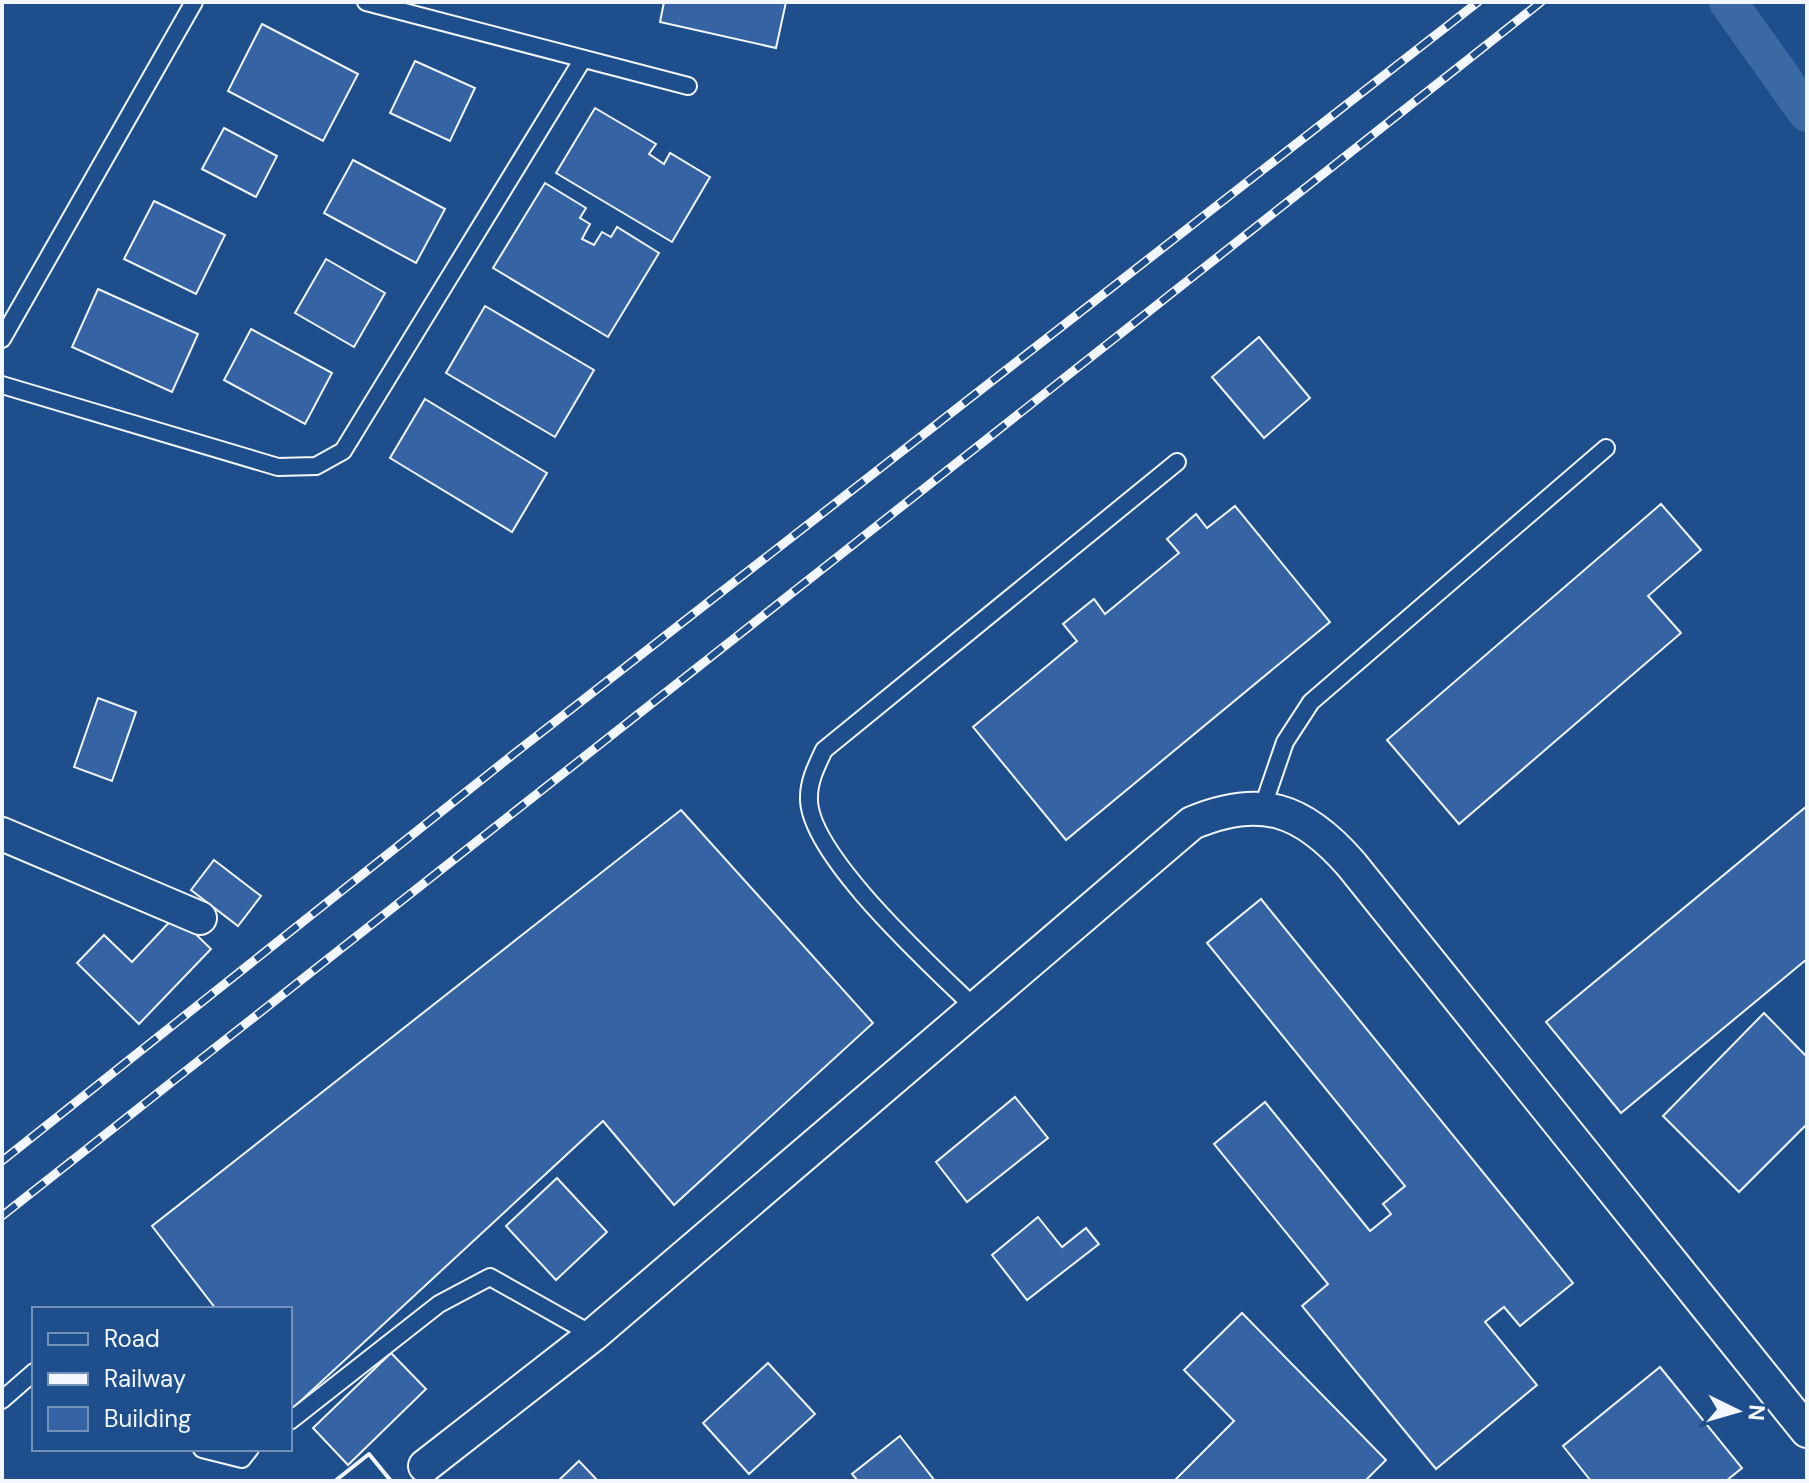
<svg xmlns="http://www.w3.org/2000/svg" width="1809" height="1483" font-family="'DM Sans',sans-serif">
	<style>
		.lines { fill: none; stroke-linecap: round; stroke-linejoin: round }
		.canal { stroke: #3b69a3; stroke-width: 38 }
		.building { fill: #3563a3; stroke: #f2f6ff; stroke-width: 2 }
		.lane-casing { stroke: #f2f6ff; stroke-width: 20 }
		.street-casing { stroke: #f2f6ff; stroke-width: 36 }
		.lane { stroke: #1f4e8c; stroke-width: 16 }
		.street { stroke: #1f4e8c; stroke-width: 32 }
		.rail-casing { stroke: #f2f6ff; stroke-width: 9 }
		.rail { stroke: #1f4e8c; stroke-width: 6; stroke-dasharray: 18; stroke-linecap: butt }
		.wall { stroke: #f2f6ff; stroke-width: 4 }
	</style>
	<rect width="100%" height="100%" fill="#1f4e8c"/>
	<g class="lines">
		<polyline class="canal" points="1728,2 1807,113"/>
	</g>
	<g class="building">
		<polygon points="664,2 786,2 776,48 660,22"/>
		<polygon points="262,24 358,74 323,141 228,91"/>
		<polygon points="415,61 475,88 450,141 390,113"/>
		<polygon points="595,108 656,144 649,154 664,164 670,153 710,177 672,242 556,173"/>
		<polygon points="224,128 277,156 256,197 202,169"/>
		<polygon points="353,160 445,209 416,263 324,213"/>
		<polygon points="545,183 586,208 580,218 590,224 582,239 594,245 602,232 611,237 617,227 659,253 608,337 493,268"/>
		<polygon points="154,201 225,235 196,294 124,259"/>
		<polygon points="326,259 385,293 354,347 295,313"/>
		<polygon points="98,289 198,334 172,392 72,347"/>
		<polygon points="485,306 594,370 555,437 446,373"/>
		<polygon points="251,329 332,373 305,424 224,380"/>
		<polygon points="1259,337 1310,398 1264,438 1212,377"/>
		<polygon points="425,399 547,473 512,532 390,458"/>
		<polygon points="1661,504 1701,550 1648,596 1681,633 1459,824 1387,740"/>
		<polygon points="1235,506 1330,622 1066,840 973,727 1077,641 1063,624 1094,599 1105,614 1179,553 1167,539 1196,514 1207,528"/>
		<polygon points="98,698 136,712 112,781 74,767"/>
		<polygon points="1807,806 1807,959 1621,1113 1546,1022"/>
		<polygon points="681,810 873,1023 674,1205 603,1121 293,1408 290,1403 290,1309 216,1309 152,1226"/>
		<polygon points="214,860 261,896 238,926 191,890"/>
		<polygon points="1261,899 1573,1283 1520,1326 1504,1307 1485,1322 1537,1385 1436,1469 1302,1306 1328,1284 1214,1144 1265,1102 1370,1231 1391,1214 1383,1204 1405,1186 1207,943"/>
		<polygon points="176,915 211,949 139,1024 77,963 104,935 132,962"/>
		<polygon points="1764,1013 1807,1057 1807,1124 1739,1192 1663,1116"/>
		<polygon points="1015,1097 1048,1138 967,1202 936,1162"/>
		<polygon points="557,1178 607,1232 556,1280 506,1226"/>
		<polygon points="1038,1217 1062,1247 1086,1228 1099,1244 1027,1300 992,1255"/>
		<polygon points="1242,1313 1386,1460 1365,1481 1174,1481 1234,1421 1184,1370"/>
		<polygon points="391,1353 426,1389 348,1465 313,1428"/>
		<polygon points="768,1363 815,1414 749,1474 703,1423"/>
		<polygon points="1660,1367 1742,1468 1726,1481 1591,1481 1563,1446"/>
		<polygon points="900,1436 935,1481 858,1481 852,1474"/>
		<polygon points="579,1461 598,1481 558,1481"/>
	</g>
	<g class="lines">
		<g class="lane-casing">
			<g id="lane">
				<polyline points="366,2 688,86"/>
				<polyline points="2,339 194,2"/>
				<polyline points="2,385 278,467 316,466 343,451 583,59"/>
				<polyline points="1263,806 1285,742 1311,702 1606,448"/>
				<path d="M975,1008C934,968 806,853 809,797C809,780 817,765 824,750L1177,462"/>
				<polyline points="2,1400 34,1372"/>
				<polyline points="290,1421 439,1304 490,1277 593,1335"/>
				<polyline points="202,1449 242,1459 250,1449"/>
			</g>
		</g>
		<g class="street-casing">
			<g id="street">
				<polyline points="2,834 200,918"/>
				<path d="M425,1466L593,1335L1192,823C1261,794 1303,809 1351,864L1807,1431"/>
			</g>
		</g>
		<use href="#lane" class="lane"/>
		<use href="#street" class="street"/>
		<g class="rail-casing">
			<g id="rail">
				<polyline points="2,1161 515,753 1478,2"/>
				<polyline points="2,1216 1541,2"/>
			</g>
		</g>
		<use href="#rail" class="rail"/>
		<polyline class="wall" points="335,1481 369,1454 391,1481"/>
	</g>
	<rect width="1809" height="1483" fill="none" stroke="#f2f6ff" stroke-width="8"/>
	<rect x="32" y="1307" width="260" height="144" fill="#1f4e8c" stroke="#7391ba" stroke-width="2"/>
	<rect x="48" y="1333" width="40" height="12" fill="#1f4e8c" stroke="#7391ba" stroke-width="2"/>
	<text x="104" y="1347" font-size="24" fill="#f2f6ff">Road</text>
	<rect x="48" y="1373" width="40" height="12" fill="#f2f6ff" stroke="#7391ba" stroke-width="2"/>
	<text x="104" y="1387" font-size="24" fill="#f2f6ff">Railway</text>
	<rect x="48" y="1407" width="40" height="24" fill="#3563a3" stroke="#7391ba" stroke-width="2"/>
	<text x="104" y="1427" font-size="24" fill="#f2f6ff">Building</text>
	<g transform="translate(1737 1411) rotate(95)" stroke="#1f4e8c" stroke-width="6" paint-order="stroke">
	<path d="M0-6L14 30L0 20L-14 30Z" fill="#f2f6ff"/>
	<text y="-12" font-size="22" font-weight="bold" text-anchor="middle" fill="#f2f6ff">N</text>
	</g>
</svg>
